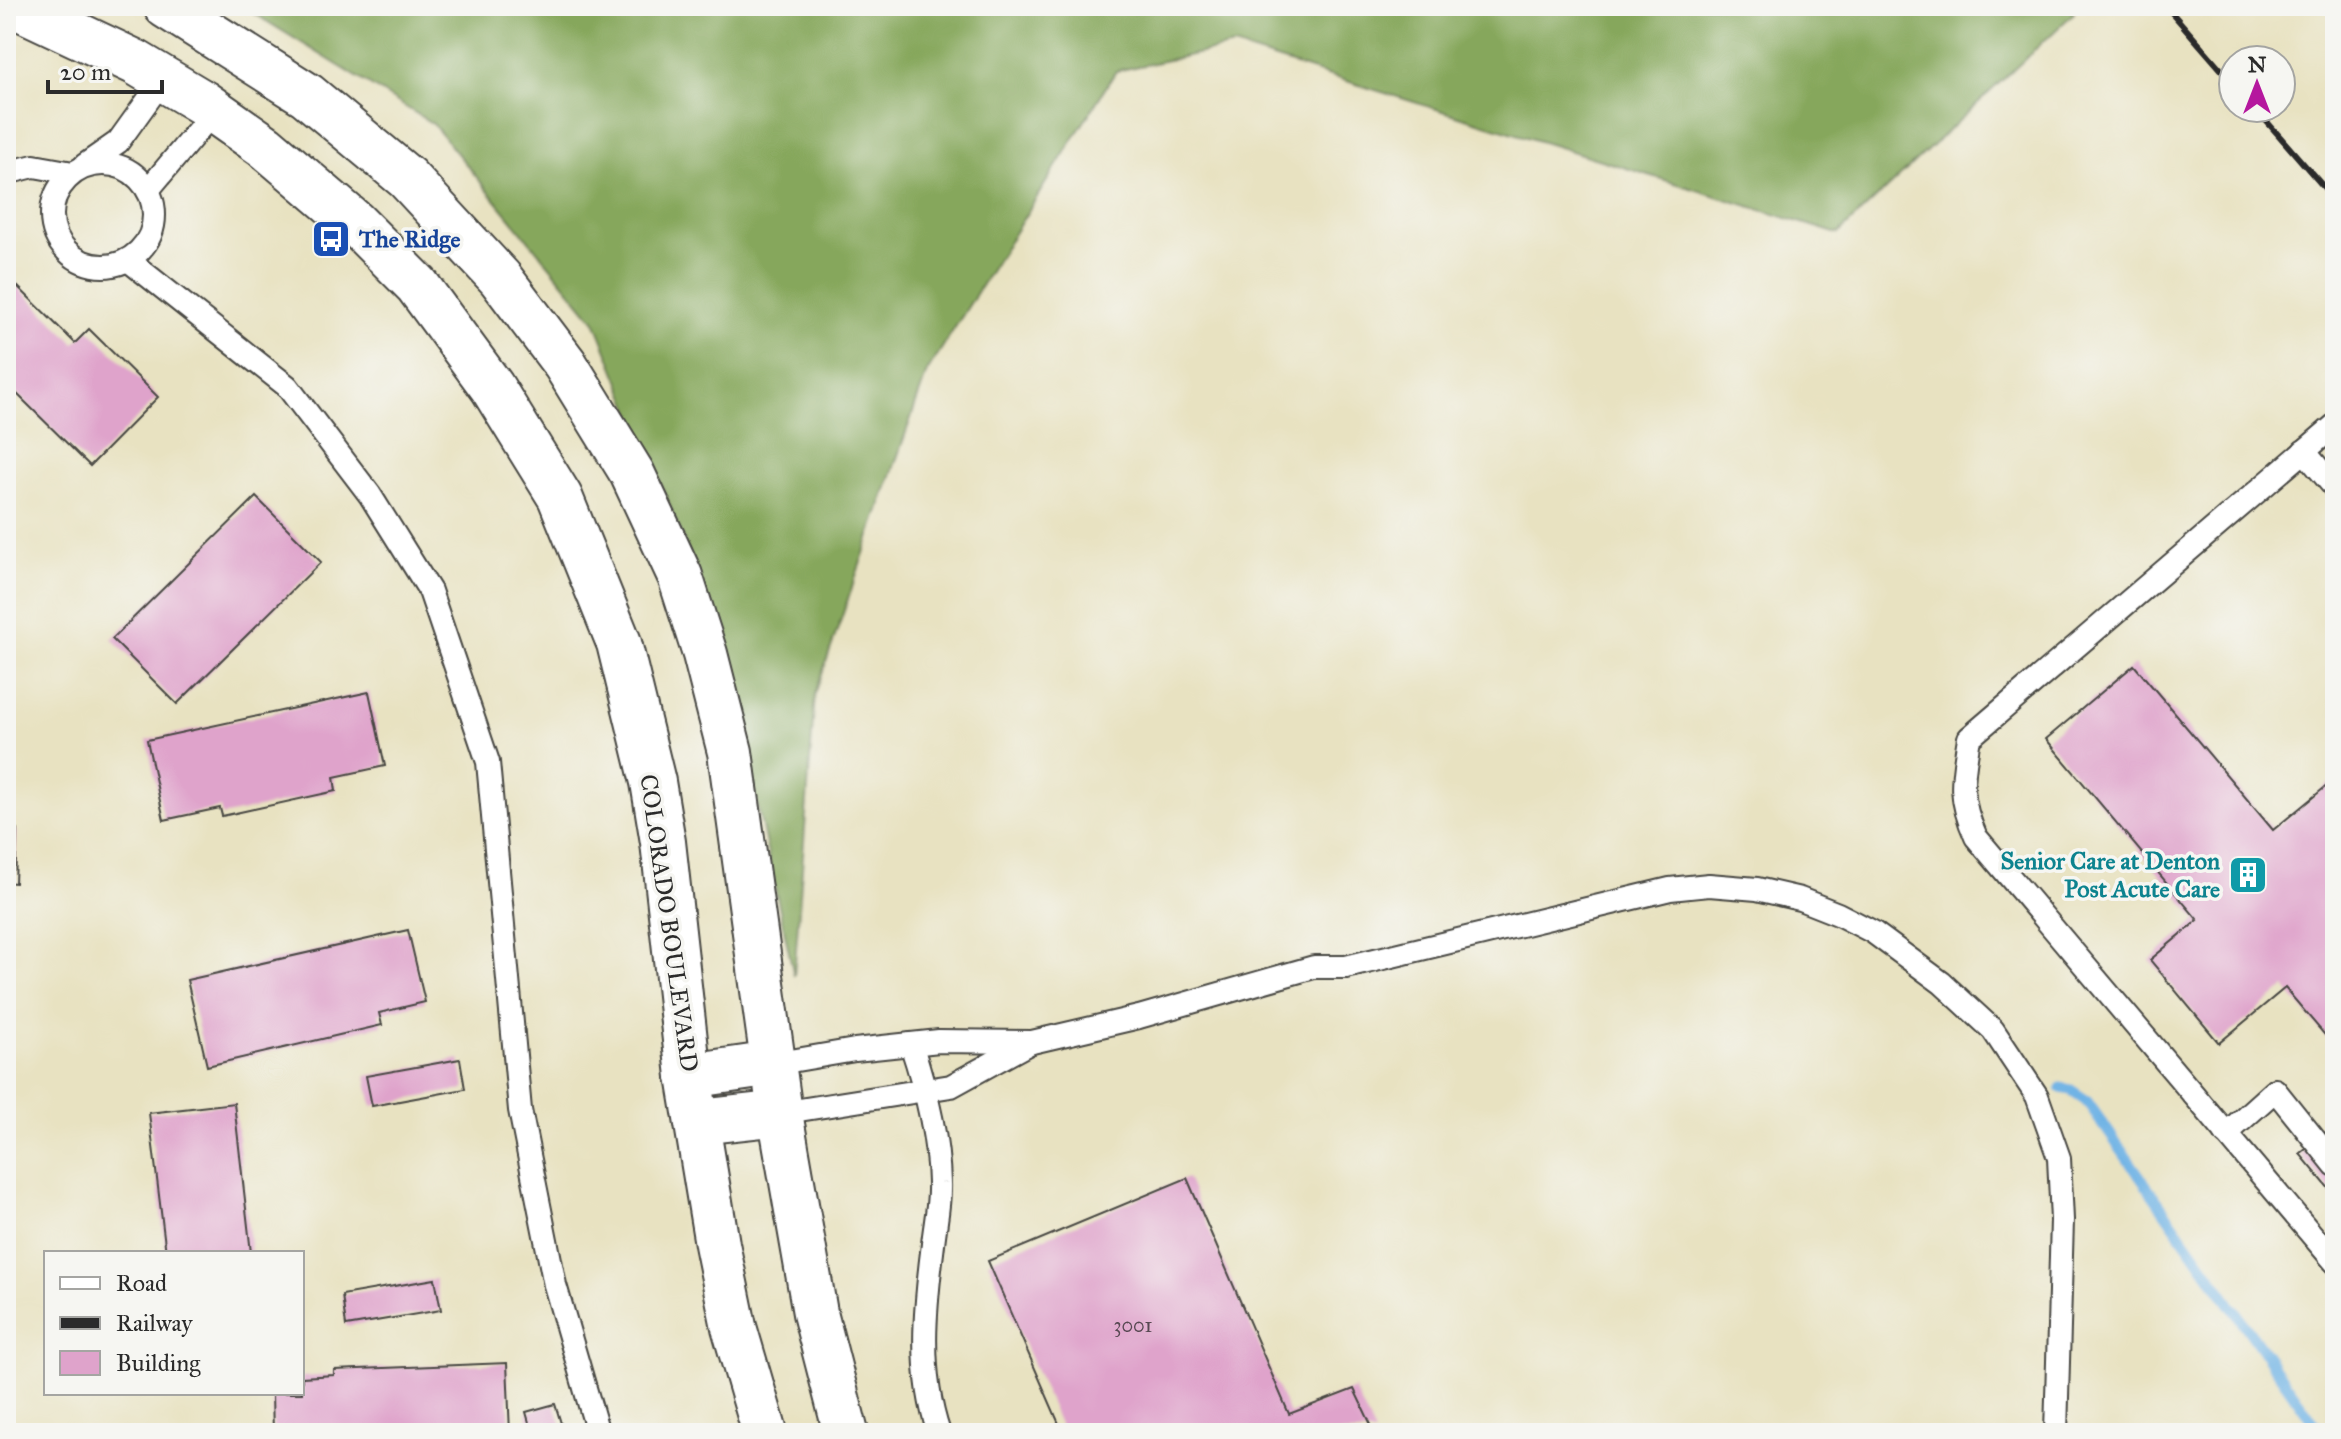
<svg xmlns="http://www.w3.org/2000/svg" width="2341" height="1439" font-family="'IM FELL Great Primer',serif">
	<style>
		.forest { fill: #86a75c; stroke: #586944; stroke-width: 2 }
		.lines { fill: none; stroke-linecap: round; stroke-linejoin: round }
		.stream { stroke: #6fb3e5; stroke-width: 11 }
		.building { fill: #dfa3cb }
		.service-casing { stroke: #474642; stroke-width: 26 }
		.tertiary-casing { stroke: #474642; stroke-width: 48 }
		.service { stroke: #fff; stroke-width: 22 }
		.tertiary { stroke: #fff; stroke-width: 44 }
		.rail { stroke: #2b2b2b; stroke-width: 6 }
		.labels { text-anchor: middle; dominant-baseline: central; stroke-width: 7; stroke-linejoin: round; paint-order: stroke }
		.number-label { font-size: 20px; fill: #584953 }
		.transit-label { font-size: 24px; font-weight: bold; fill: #164399; stroke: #f6f6f2; text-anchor: start }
		.culture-label { font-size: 24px; font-weight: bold; fill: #0d838f; stroke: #f6f6f2; text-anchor: end }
		.street-label { font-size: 24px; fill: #2b2b2b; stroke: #f6f6f2 }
	</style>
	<rect width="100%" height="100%" fill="#f6f6f2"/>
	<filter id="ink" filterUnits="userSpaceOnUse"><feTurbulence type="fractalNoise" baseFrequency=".0125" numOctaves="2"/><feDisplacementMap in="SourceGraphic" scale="16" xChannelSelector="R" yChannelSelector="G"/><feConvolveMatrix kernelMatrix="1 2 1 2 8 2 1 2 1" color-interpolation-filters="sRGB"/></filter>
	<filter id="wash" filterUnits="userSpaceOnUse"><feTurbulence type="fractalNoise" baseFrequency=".006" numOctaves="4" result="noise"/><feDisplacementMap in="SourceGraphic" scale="32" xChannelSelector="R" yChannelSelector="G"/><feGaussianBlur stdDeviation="1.8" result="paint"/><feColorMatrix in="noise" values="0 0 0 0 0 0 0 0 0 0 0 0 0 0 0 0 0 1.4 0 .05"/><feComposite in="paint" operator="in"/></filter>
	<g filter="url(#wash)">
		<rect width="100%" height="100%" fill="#e8e2c1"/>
		<polygon class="forest" points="242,6 2067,6 2074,13 1838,234 1234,46 1116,71 927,372 815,694 794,976 720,631 595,321 433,124"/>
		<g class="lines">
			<polyline class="stream" points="2061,1088 2071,1090 2086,1100 2321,1433"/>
		</g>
		<g id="blocks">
			<g class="building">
				<polygon points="6,275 75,343 89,329 158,397 90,466 6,383"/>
				<polygon points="256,497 321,562 177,704 112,639"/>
				<polygon points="2134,665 2273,830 2335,779 2335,1047 2285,988 2219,1043 2150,960 2198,920 2046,739"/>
				<polygon points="6,692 11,692 9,759 6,759"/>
				<polygon points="369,692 385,766 334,777 336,791 222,816 220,808 164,820 147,740"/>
				<polygon points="6,830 17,830 15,883 6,882"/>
				<polygon points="408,930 425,1002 379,1013 382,1025 207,1066 187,980"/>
				<polygon points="460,1059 465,1089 372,1106 366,1076"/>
				<polygon points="234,1103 251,1253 166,1253 149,1113"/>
				<polygon points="2335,1125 2335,1196 2300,1154"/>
				<polygon points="1187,1178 1289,1414 1354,1389 1375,1433 1063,1433 988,1261"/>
				<polygon points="435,1279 441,1310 346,1326 342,1295"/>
				<polygon points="507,1363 510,1433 273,1433 272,1393 302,1393 302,1377 334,1375 334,1370"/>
				<polygon points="555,1404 564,1433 532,1433 526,1412"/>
			</g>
		</g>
	</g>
	<g filter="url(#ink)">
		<use href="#blocks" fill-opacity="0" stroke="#474642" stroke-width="2"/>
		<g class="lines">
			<g class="service-casing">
				<g id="service">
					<circle cx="103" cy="215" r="51"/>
					<polyline points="85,165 118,142 164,78"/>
					<polyline points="6,173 34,166 73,173"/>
					<polyline points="148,190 215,110"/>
					<polyline points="128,260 287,386 370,495 430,591 488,762 520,1110 555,1285 598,1433"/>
					<path d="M2335,425L1969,738C1962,780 1958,797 1976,837L2335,1262"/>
					<polyline points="2304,451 2335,488"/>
					<path d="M911,1044C926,1089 938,1135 939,1183C940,1203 935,1224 933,1244C925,1307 918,1372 939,1433"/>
					<polyline points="773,1064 855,1050 939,1041 1032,1042 1139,1017 1314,967 1346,967 1670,889 1709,885 1757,889 1800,899 1838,914 1873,932 1942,983 1993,1030 2037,1096 2059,1158 2062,1220 2056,1433"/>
					<polyline points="780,1113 951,1086 1031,1042"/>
					<polyline points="2226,1134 2275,1090 2335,1165"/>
				</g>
			</g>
			<g class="tertiary-casing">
				<g id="tertiary">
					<polyline points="16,6 135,62 202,102 266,147 354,222 417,285 492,387 560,497 619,643 653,782 663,842 689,1076 717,1244 734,1327 765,1433"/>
					<polyline points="166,6 307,95 407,178 500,278 565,364 632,473 680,576 705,654 730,752 780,1113 815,1313 846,1433"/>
					<polyline points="689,1076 773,1064"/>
					<polyline points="699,1122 780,1113"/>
				</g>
			</g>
			<use href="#service" class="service"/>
			<use href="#tertiary" class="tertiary"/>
			<g class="rail">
				<polyline points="2166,6 2233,83"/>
				<polyline points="2255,108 2335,200"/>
			</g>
		</g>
	</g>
	<defs>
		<g id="bus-square" transform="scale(2)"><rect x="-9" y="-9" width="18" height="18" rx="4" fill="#1a4fb4" stroke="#f6f6f2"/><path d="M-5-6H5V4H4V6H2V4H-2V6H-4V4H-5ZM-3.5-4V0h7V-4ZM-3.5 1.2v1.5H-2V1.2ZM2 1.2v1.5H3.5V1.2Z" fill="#fff"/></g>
		<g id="building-square" transform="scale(2)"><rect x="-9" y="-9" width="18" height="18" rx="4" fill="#0f9aa8" stroke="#f6f6f2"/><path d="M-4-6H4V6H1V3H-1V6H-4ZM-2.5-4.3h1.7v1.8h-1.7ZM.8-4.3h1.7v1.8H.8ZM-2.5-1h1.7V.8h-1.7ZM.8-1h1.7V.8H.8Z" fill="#fff"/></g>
	</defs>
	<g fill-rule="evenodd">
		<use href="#bus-square" x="331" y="239"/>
		<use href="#building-square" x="2248" y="875"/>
	</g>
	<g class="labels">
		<g class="number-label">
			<text x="1133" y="1325">3001</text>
		</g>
		<g class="transit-label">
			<text x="359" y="239">The Ridge</text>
		</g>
		<g class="culture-label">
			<text x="2220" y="861">Senior Care at Denton<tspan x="2220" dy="28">Post Acute Care</tspan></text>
		</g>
		<g class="street-label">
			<text transform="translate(669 923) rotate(82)">COLORADO BOULEVARD</text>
		</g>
	</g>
	<rect width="2341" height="1439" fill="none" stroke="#f6f6f2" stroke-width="32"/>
	<rect x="44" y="1251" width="260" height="144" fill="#f6f6f2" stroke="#a5a5a2" stroke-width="2"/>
	<rect x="60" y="1277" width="40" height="12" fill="#ffffff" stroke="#a5a5a2" stroke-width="2"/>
	<text x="116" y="1291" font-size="24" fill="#2b2b2b">Road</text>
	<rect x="60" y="1317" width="40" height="12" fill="#2b2b2b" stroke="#a5a5a2" stroke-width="2"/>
	<text x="116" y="1331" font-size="24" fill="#2b2b2b">Railway</text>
	<rect x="60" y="1351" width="40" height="24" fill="#dfa3cb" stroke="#a5a5a2" stroke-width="2"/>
	<text x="116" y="1371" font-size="24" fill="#2b2b2b">Building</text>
	<g transform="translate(2257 84)"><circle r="38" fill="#f6f6f2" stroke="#a5a5a2" stroke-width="2"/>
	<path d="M0-6L14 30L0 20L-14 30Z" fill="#b5179e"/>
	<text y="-12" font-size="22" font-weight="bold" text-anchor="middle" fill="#2b2b2b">N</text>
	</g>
	<path d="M48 80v12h114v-12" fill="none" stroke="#2b2b2b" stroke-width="4"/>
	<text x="60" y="80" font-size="24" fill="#2b2b2b" stroke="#f6f6f2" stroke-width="6" paint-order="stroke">20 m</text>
</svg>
